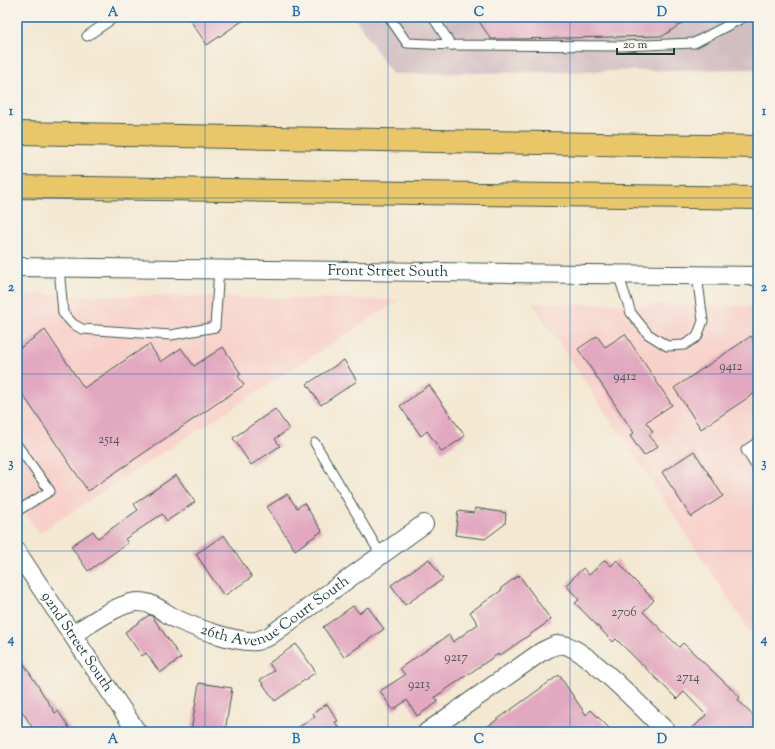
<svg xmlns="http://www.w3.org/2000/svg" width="775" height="749" font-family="'Sorts Mill Goudy',serif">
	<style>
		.built { fill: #f7d0c9 }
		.industrial { fill: #d2bec1 }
		.building { fill: #e2a8c0 }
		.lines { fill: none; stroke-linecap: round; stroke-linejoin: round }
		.lane-casing { stroke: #3f574c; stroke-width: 11 }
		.street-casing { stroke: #3f574c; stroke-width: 20 }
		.highway-casing { stroke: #3f574c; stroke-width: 24 }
		.lane { stroke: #fff; stroke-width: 9 }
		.street { stroke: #fff; stroke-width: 18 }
		.highway { stroke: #e9c769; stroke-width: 22 }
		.grid { fill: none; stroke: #1f6fb2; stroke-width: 1; stroke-opacity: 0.55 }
		.labels { text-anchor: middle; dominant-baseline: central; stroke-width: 3.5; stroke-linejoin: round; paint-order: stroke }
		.number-label { font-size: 13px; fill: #505857 }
		.street-label { font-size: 15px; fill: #1f3d34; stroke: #f7f3e8 }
		.neatline { fill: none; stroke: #1f6fb2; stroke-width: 1.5 }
		.grid-label { font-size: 13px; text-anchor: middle; font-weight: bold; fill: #1f6fb2 }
	</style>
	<rect width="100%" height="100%" fill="#f7f3e8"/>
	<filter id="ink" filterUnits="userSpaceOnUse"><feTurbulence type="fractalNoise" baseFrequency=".025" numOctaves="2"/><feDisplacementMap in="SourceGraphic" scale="8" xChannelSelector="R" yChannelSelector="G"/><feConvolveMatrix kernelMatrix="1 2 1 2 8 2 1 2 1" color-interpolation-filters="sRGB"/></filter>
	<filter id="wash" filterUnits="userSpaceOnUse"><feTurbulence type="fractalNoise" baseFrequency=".012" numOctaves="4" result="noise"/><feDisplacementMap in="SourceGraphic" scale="16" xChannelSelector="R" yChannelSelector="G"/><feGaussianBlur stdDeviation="0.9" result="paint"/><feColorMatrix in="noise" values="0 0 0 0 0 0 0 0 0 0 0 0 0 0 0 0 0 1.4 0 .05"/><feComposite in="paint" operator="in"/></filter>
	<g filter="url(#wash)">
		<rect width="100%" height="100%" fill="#f3e8d1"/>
		<g class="built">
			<polygon points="17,294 399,300 39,533 17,502"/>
			<polygon points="532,303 758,306 758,644 655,486"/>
		</g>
		<polygon class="industrial" points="354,17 758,17 758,69 392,74"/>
		<g id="blocks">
			<g class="building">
				<polygon points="188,17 248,17 207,45"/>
				<polygon points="476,17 691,17 663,36 517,39 491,39"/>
				<polygon points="45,330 84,388 149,344 161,362 181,348 194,366 223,347 241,374 238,376 244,385 88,491 17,386 17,350"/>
				<polygon points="625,334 672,405 646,422 653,432 649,435 658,446 644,456 630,436 634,433 578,349 597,336 605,347"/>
				<polygon points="751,336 758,347 758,391 701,429 674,388"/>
				<polygon points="344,360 357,381 321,405 307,384"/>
				<polygon points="429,385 465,436 442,452 427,431 421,436 400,406"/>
				<polygon points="275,409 289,429 275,439 280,446 251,465 233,438"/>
				<polygon points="694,451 723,496 691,517 662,472"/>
				<polygon points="176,475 195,502 167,521 162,514 125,539 128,543 88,571 71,546 93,531 98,538 138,510 134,504"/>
				<polygon points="287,494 297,508 304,503 322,531 295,550 267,507"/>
				<polygon points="475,508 506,513 505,524 485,539 455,535 458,511 474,513"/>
				<polygon points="224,535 252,577 224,596 196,554"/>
				<polygon points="429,559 443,579 405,605 391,585"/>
				<polygon points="605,560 611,566 617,560 627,572 626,572 654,600 643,612 679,647 683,643 740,697 738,700 758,721 758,732 689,732 706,715 684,692 677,699 616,639 613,642 575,603 579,600 566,585 583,568 589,575"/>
				<polygon points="519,575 551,620 499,656 498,654 435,697 438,702 417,716 407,700 393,710 380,691 405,675 400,668 449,635 453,642 478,624 470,612 502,590 501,588"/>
				<polygon points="353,606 359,613 368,607 384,629 344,657 323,627"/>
				<polygon points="149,615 152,616 181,658 160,673 146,653 142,656 125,632"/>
				<polygon points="296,644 316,672 275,701 260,680 274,671 269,663"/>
				<polygon points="17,653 55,713 58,711 72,732 35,732 17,703"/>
				<polygon points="559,675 586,715 591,710 613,732 480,732"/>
				<polygon points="199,683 232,688 225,732 191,732"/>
				<polygon points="327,704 338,721 335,722 342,732 291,732 315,717 313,713"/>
			</g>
		</g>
	</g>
	<g filter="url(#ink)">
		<use href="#blocks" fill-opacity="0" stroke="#3f574c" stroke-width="1"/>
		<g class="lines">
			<g class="lane-casing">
				<g id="lane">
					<polyline points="389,17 407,43 451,45 622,46 694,43 744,17"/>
					<polyline points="433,17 451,45"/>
					<polyline points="87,36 115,17"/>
					<polyline points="59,267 63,313 73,324 82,329 171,335 215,327 219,269"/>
					<polyline points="618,274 631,313 648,334 667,346 684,345 697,337 703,321 697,275"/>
					<polyline points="758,442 746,450 758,469"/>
					<polyline points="315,443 381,555"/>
					<polyline points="17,445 50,491 17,511"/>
				</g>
			</g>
			<g class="street-casing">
				<g id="street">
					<path id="s1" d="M17,267L758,276"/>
					<path id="s2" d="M17,552L137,732"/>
					<path id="s3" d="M73,634C89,625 120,602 138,602C153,602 162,611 174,618C193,627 236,643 256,641C260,640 264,638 268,637L424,524"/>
					<path d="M427,732L541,652C548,649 556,643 564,645C587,649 648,714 667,732"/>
				</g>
			</g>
			<g class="highway-casing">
				<g id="highway">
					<polyline points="17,133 758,147"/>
					<polyline points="17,187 758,198"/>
				</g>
			</g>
			<use href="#lane" class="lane"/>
			<use href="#street" class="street"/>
			<use href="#highway" class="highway"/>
		</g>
	</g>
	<path class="grid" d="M205,17V732M388,17V732M570,17V732M17,198H758M17,374H758M17,551H758"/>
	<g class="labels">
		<g class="number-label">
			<text x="731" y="367">9412</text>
			<text x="625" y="377">9412</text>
			<text x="109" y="440">2514</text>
			<text x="624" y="613">2706</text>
			<text x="456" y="658">9217</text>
			<text x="688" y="678">2714</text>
			<text x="419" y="685">9213</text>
		</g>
		<g class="street-label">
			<text stroke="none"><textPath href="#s1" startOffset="371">Front Street South</textPath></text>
			<text stroke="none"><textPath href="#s3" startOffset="226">26th Avenue Court South</textPath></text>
			<text stroke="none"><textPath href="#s2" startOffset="108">92nd Street South</textPath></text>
		</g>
	</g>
	<rect width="775" height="749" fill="none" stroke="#f7f3e8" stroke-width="44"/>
	<path d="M617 48v6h57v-6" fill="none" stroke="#1f3d34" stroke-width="2"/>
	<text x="623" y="48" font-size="12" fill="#1f3d34" stroke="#f7f3e8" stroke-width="3" paint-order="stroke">20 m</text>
	<rect x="22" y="22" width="731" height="705" class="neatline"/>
	<g class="grid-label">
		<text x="113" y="16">A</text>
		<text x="296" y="16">B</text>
		<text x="479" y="16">C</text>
		<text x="662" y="16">D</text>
		<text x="11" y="115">1</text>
		<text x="764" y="115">1</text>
		<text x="11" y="291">2</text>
		<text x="764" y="291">2</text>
		<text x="11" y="467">3</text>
		<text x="764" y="467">3</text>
		<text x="11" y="643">4</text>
		<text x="764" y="643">4</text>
		<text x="113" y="743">A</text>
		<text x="296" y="743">B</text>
		<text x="479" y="743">C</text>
		<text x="662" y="743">D</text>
	</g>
</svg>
